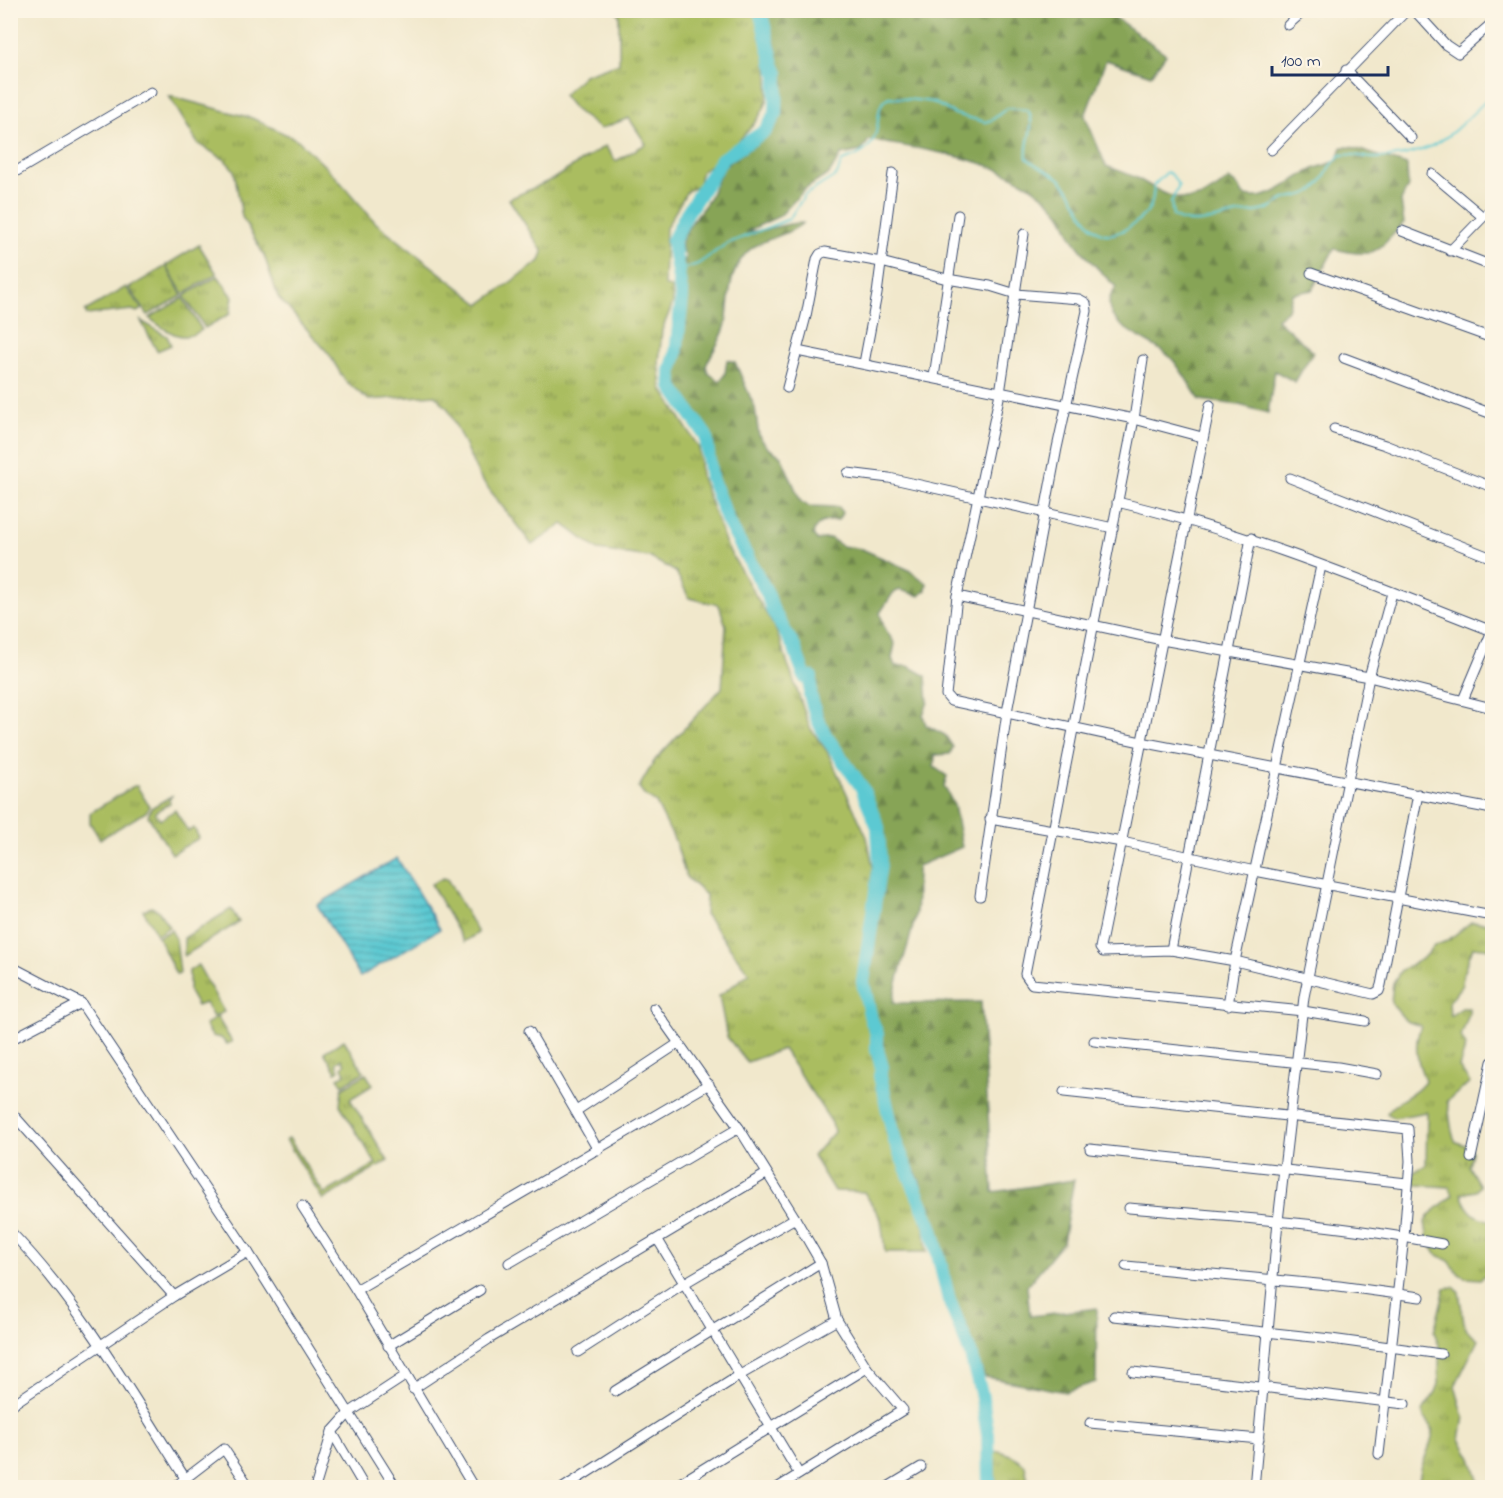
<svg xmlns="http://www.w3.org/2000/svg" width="1503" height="1498" font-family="'Indie Flower',sans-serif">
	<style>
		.grass { fill: url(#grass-tufts); stroke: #627660; stroke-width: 1.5 }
		.forest { fill: url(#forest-firs); stroke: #516a5a; stroke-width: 1.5 }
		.water { fill: url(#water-rules); stroke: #3c7c98; stroke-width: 1.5 }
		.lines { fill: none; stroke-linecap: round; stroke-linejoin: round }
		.stream { stroke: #5cc9d2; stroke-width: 2 }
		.river { stroke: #5cc9d2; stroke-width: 14 }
		.street-casing { stroke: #3b4b6e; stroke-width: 11 }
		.street { stroke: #fff; stroke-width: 9 }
	</style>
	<defs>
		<pattern id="grass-tufts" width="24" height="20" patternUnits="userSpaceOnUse" patternTransform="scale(1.5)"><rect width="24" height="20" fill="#aabd61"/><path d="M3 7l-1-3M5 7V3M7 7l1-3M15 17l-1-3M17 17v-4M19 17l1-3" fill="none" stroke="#8a9a53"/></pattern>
		<pattern id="forest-firs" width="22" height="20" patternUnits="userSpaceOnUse" patternTransform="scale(1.5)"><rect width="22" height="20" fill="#87a457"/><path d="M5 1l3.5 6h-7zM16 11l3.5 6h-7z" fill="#6e864b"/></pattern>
		<pattern id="water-rules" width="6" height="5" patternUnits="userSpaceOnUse" patternTransform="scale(1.5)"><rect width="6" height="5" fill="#5cc9d2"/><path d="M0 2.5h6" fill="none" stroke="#4ba4ae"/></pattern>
	</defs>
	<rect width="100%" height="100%" fill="#fcf5e5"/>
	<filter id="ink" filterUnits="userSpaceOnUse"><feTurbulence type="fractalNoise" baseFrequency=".0167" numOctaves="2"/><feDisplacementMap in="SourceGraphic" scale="12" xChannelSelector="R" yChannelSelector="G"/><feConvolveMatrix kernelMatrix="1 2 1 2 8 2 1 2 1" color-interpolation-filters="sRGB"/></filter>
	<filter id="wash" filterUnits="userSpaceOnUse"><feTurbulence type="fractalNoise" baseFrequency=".008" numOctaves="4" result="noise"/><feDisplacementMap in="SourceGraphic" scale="24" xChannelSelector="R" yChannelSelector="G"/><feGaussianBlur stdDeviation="1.35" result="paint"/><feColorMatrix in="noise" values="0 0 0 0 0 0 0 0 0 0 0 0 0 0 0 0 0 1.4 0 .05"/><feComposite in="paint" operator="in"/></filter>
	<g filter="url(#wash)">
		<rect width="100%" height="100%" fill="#f1e8cc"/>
		<g class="grass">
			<path d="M616,11H754C760,32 775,86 765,106C755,129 721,158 701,172L699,186L687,191L666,228L664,285L672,288L673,303L662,330L659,362L662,389L699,448L701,477L727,547L776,630L810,728L827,751L867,837L873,867L860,975L887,1126L923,1220L927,1252H885L881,1219L864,1192L834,1191L813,1156L834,1132L832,1123L783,1049L747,1062L727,1037L719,996L749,973L705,914L706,895L686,877L676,843L656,803L644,795L639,787L655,760L722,688L726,626L719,605L689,598L676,572L649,557L598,550L563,524L532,545L479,476L448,409L435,395L369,400L345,381L329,354L278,297L264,255L242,217L234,170L224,159L198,144L169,96L252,118L298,140L335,176L376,223L480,304L540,261L543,252L509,199L553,179L605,146L616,161L646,144L629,118L600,129L574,109L563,95L584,75L619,63V14Z"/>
			<polygon points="199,245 217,274 183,294 166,265"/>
			<polygon points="166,266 182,296 148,315 129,288"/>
			<polygon points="218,276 233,297 230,314 205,328 184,296"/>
			<polygon points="126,287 142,309 137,312 132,310 87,315 85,311"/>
			<path d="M183,298L202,330C182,344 167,331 149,318Z"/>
			<polygon points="141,321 167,336 171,345 157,351"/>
			<polygon points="134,786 137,786 149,806 146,812 100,839 90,823 90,813"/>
			<polygon points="173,795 169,799 170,803 155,812 160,820 175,810 188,831 194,828 199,838 172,854 148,816 151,808"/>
			<polygon points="443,878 447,879 478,933 464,942 431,884"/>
			<polygon points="151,907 158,910 169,927 157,935 143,910"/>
			<polygon points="231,909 239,922 184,956 184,938"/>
			<path d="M1471,922L1492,923V949L1473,947L1463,974L1462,985L1449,1002L1450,1016L1462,1008H1469V1014L1461,1036L1466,1046L1459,1067L1470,1083L1447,1101C1451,1114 1449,1131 1456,1142L1469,1146L1472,1152L1469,1167L1480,1186L1476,1191L1461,1194C1468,1212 1474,1217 1492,1221V1270L1480,1279L1466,1278L1459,1274L1449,1261L1436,1254L1428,1241L1425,1222L1428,1216L1453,1195L1449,1187L1417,1185L1412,1179L1414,1172L1426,1165L1427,1112L1394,1118L1387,1113C1396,1098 1418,1096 1425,1080C1417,1062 1413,1045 1421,1026L1406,1021L1391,1003L1393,983L1401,970L1422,959L1434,946L1447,941Z"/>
			<polygon points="171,930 176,939 180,973 176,974 158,937"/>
			<polygon points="198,965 224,1012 213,1017 205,1003 197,1006 189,992 189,971"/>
			<polygon points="217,1017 232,1042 227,1044 221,1038 212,1036 205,1025"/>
			<polygon points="344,1040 364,1072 343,1085 338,1078 345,1074 342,1067 345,1064 342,1059 336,1063 339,1070 336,1072 324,1052"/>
			<polygon points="366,1074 373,1085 350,1099 388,1161 323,1200 286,1140 289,1138 324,1194 376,1164 340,1105 342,1088"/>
			<path d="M1454,1287L1459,1292L1465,1329L1478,1340L1455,1386L1464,1417L1460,1439L1471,1458L1479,1482L1474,1487H1419C1418,1464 1431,1453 1433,1430L1424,1418L1423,1410L1436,1392L1439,1384V1345L1434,1332L1445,1288Z"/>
			<polygon points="999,1451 1013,1456 1025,1465 1029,1487 996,1487 994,1452"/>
		</g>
		<path class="forest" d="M764,11H1106L1166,54L1151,75L1106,60L1085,116L1106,166C1116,170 1127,173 1137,178C1175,201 1191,210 1229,179L1240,188L1243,195C1269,205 1295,176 1316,168C1324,165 1331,164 1338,160L1342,147H1351L1407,165L1408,186L1401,201L1404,223C1375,253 1377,259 1334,249L1312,290L1292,294L1288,310L1277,319L1313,352L1295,382L1275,371L1268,413L1239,405L1200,400C1190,387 1182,369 1170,357C1151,339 1088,323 1116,287C1101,272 1085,257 1073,239C1068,230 1065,219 1058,211C1013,158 933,152 869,140L861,151L841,155L829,174L805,189L780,216L747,231C765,233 783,222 803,223C787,238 756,238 743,257C727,278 730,301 726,324C723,338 711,353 706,366L708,373L720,381L725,374L727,360L735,362L755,408L759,436L768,448L781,456L801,502L809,506L839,507L842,513L838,520C825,521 817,521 813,534L817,540L830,538L842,546L862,549L907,569L927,583L926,590L920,596L900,590L893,593L880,613L884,627L895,644L892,658L895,666H908L926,676L928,702L923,715L926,725L945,735L953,747L950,754L935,755L934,767L947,776L944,786L954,805L962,847L918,866C915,882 918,897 916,912C911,943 897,972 893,1003L981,1002L993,1192L1074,1180L1063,1242L1027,1286L1030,1316L1097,1308L1096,1382L1065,1392L980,1376L970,1343L965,1337L940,1251L937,1230L925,1205L920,1181L900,1143L892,1119L880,1034L871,1008L867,973L883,887L885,845L878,816L862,779L829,734L817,699L815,677L805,668L798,647L775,607L771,591L737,532L717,478L710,438L682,394L677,380L676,366L685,304L682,263L686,256C670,241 700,214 707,202C714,191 717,174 726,165C742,152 763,143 776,125C785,111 779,57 774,41C771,30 765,22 764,11Z"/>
		<polygon class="water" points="397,858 440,929 360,977 317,905"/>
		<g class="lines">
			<path class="stream" d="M677,271L698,264L726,244L789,219L805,195L837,175L842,161C896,147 866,108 889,97L933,102L955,114L985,122L992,120L1007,108L1028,110C1037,126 1024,141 1027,158C1037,168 1052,171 1062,181C1084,203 1089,258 1135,223C1151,210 1153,206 1154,185L1167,172L1172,175L1179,186L1171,202L1173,216C1193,229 1217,218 1237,214C1246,212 1256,213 1265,210C1272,208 1278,202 1285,199C1294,196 1305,196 1312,191C1326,182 1327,165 1341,155C1354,152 1365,159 1378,158C1440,154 1451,133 1492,95"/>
			<polyline class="river" points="760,10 773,64 777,73 776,113 765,131 722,159 687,213 673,241 682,298 676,354 671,371 672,387 706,436 711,478 728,522 767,593 773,611 794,647 805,677 811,677 810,695 816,716 825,735 861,786 878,827 880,864 863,982 871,1019 877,1034 877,1050 882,1067 880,1076 895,1141 932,1229 949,1300 970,1352 981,1393 988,1435 989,1488"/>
		</g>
	</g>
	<g filter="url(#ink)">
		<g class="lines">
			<g class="street-casing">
				<g id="street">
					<polyline points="1414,10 1446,45 1458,53 1492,23"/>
					<polyline points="1288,25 1305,10"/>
					<polyline points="1346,70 1411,138"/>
					<polyline points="1271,150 1407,10"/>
					<polyline points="1432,174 1483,217"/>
					<polyline points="10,175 151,92"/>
					<polyline points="1402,231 1492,266"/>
					<polyline points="1024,234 1000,393 957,596 946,695 951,701 1141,742 1492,809"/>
					<polyline points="1450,251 1492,208"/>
					<polyline points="1311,273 1492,338"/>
					<polyline points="797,351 1134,419 1202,437"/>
					<polyline points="1344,358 1492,414"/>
					<polyline points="1143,360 1134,419 1025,974 1032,984 1303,1011 1365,1021"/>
					<polyline points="864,363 877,294 893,173"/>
					<polyline points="934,377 958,215"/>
					<polyline points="787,388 806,316 817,259 820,254 825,252 881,262 947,279 990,286 1016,294 1079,299 1086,303 1087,311 1057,448 1007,712 980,896"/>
					<polyline points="1210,405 1100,948 1103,952 1171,950 1235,961 1373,994 1379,991 1381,985 1418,794"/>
					<polyline points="1334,429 1385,445 1492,487"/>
					<polyline points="848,473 889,478 1113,528"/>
					<polyline points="1290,478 1492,558"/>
					<path d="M1117,502C1247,532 1369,583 1492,631"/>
					<polyline points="957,596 1162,640 1369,677 1492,708"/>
					<polyline points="1463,700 1492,631"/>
					<polyline points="990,819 1122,842 1255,871 1492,916"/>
					<polyline points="1171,950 1251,538"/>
					<polyline points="10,966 81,1003 248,1252 396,1488"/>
					<polyline points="1228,1005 1235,961 1321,566"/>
					<polyline points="654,1008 739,1128 795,1218 821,1263 837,1320"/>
					<polyline points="529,1031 598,1150"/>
					<polyline points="10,1040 81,1003"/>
					<polyline points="1094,1041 1338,1067 1377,1074"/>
					<polyline points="1064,1092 1408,1129 1410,1161 1404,1237 1379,1454"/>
					<polyline points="10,1111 174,1296"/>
					<polyline points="576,1111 679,1043"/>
					<polyline points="1090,1149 1407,1183"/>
					<polyline points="1471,1158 1492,1062"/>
					<polyline points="302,1206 356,1290 474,1488"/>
					<path d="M1129,1208C1233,1217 1339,1224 1442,1244"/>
					<path d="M10,1231C80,1303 131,1393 185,1478"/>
					<polyline points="658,1240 799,1474"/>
					<polyline points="509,1263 739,1128"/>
					<polyline points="1126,1266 1339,1286 1420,1297"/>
					<polyline points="356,1290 709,1084"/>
					<polyline points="1114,1316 1331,1339 1441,1354"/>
					<polyline points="388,1346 480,1290"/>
					<polyline points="578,1352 683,1284 795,1218"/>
					<polyline points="1133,1372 1405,1404"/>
					<polyline points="413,1389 489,1339 766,1174"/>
					<polyline points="615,1391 821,1263"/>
					<polyline points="10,1406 174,1296 248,1252"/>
					<polyline points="1090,1423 1259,1439"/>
					<polyline points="332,1432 365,1488"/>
					<polyline points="173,1488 224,1449 250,1488"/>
					<polyline points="315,1488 332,1432 350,1412 405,1376"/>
					<polyline points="563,1488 740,1375 837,1320 867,1368 903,1410 777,1488"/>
					<polyline points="672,1488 867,1368"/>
					<polyline points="886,1488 921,1467"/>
					<polyline points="1254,1488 1278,1221 1304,997 1369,677 1392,593"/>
				</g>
			</g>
			<use href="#street" class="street"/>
		</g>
	</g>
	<rect width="1503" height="1498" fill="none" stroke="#fcf5e5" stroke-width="36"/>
	<path d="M1272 66v9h116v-9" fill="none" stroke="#1b2f5e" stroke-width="3"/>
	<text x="1281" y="66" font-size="18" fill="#1b2f5e" stroke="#fcf5e5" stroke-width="4.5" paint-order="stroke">100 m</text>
</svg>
